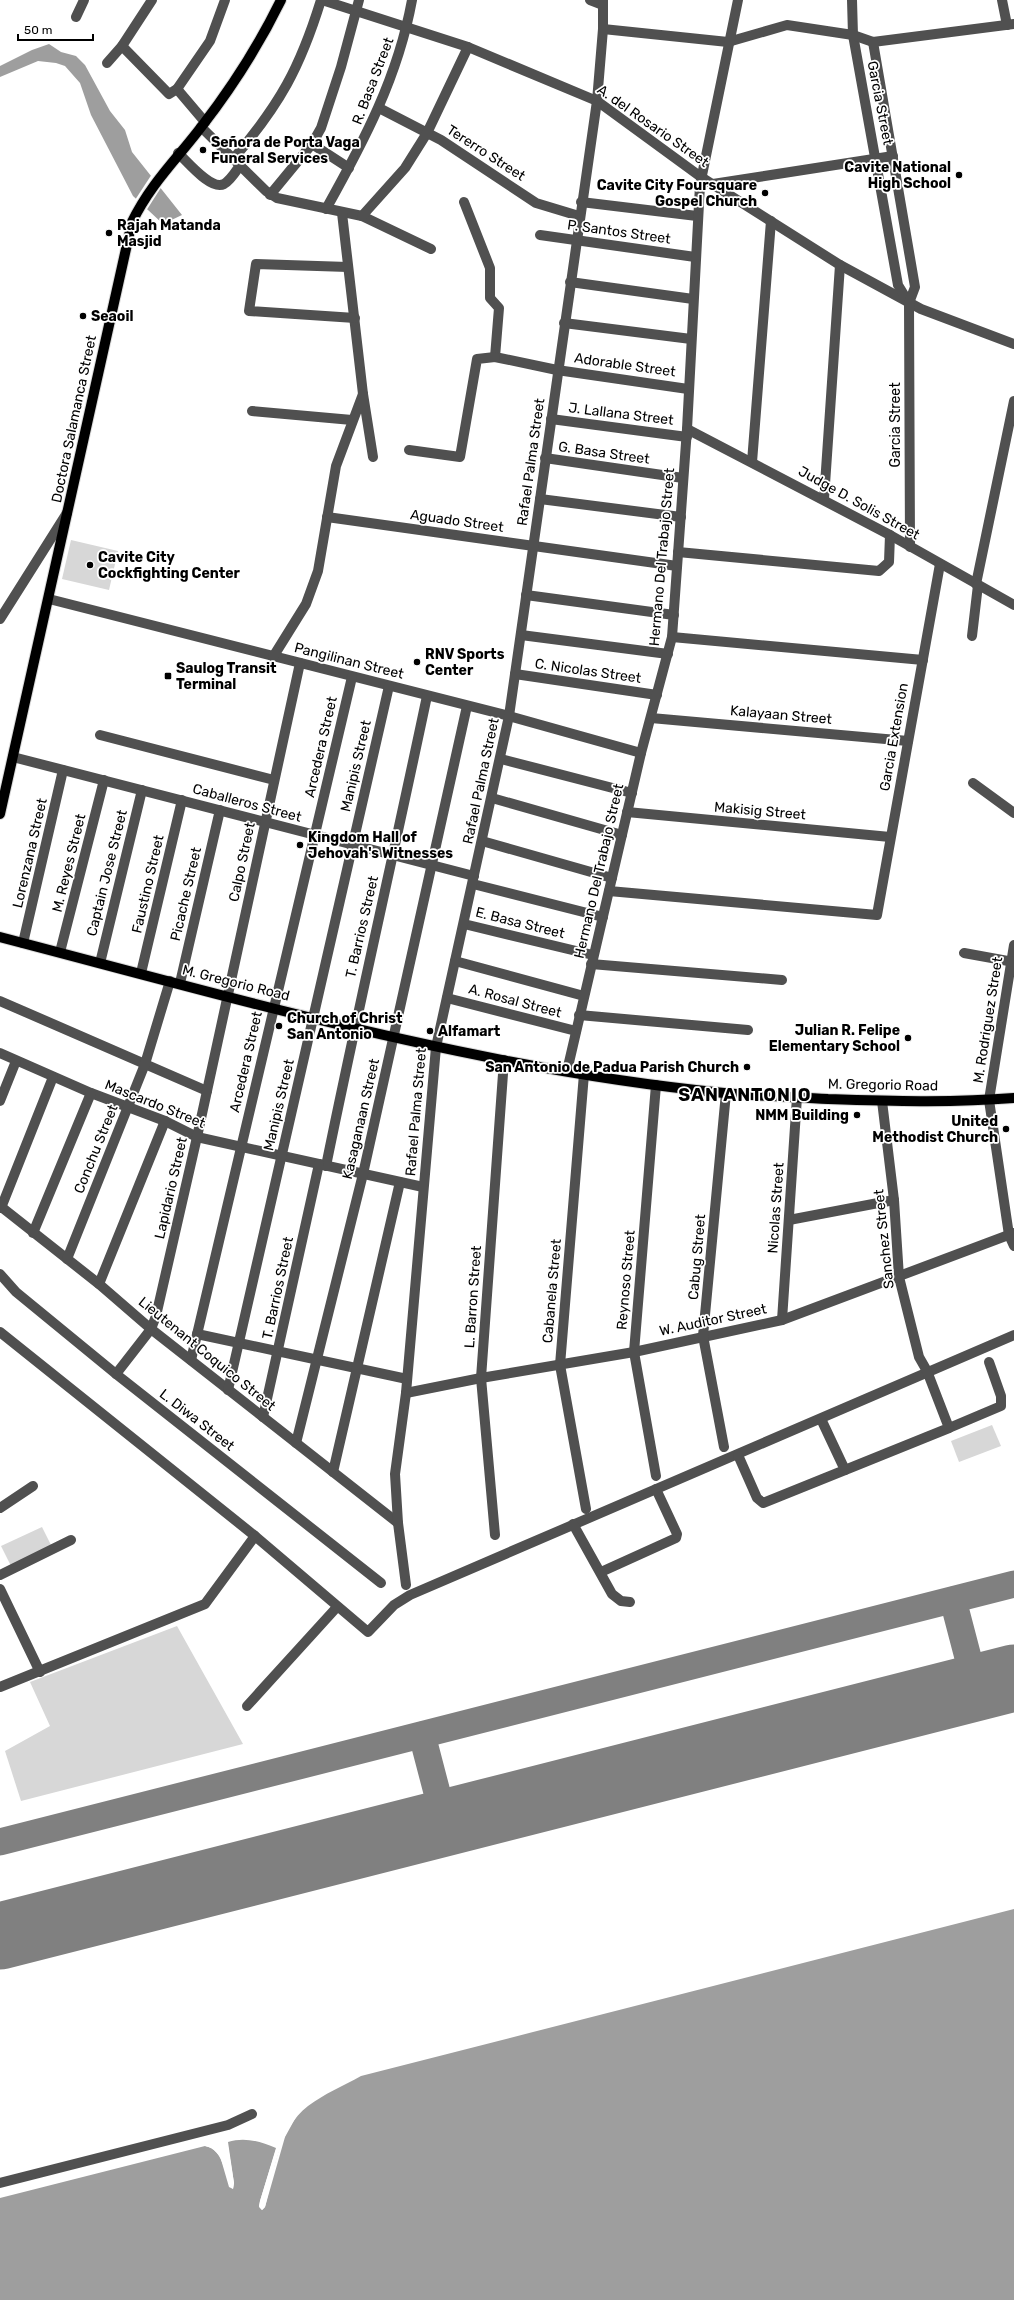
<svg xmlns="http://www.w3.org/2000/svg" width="1014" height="2300" font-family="Rubik,sans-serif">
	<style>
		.green { fill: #d7d7d7 }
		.water { fill: #9e9e9e }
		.pier { fill: #fff }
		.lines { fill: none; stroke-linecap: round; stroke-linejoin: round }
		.taxiway { stroke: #808080; stroke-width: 27 }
		.runway { stroke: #808080; stroke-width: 67 }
		.major-casing { stroke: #dbdbdb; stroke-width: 12 }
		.minor { stroke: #505050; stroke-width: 10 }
		.major { stroke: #000; stroke-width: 10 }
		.poi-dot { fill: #000; stroke: #fff; stroke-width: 1.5 }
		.labels { text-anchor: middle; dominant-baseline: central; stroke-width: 3.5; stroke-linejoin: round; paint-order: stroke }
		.street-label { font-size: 14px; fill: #000; stroke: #fff }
		.poi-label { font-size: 14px; font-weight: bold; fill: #000; stroke: #fff; text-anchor: start }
		.district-label { font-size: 18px; font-weight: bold; letter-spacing: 1px; fill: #000; stroke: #fff }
	</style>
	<rect width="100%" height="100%" fill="#fff"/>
	<g class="green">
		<polygon points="71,540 118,551 109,590 62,579"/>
		<polygon points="992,1425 1001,1446 959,1462 951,1441"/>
		<polygon points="42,1527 52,1547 11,1566 1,1546"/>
		<polygon points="177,1626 243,1744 21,1801 5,1751 50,1726 30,1682"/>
	</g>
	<g class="water">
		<polygon points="49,44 61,52 76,56 85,65 110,111 125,130 132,152 182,215 163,224 133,196 91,115 80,83 65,66 56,63 38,61 0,77 0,66 32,50"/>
		<path d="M1014,1909V2300H0V2198L205,2146C225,2150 223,2175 233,2189L234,2183L228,2142C244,2137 260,2141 276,2148L260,2201L259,2206L262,2210L265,2207C274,2174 278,2129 308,2106C324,2094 343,2086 361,2076Z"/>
	</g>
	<g class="pier">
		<polygon points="152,174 162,186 146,211 135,200"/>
		<polygon points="296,2117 285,2137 265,2207 262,2210 259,2207 260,2201 277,2146 278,2148 262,2202 262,2208 283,2136 288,2126"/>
		<polygon points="227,2140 234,2183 233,2189 229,2187 220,2156 212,2148 205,2146 213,2146 221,2155 232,2187 226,2142"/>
	</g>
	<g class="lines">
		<g class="taxiway">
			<polyline points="953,1600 976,1688"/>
			<polyline points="422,1735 445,1823"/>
			<polyline points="0,1842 1014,1584"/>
		</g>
		<polyline class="runway" points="0,1936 1014,1678"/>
		<g class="major-casing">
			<g id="major">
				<path d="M0,814L132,222C151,183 177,159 202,126C233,86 259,45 281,0"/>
				<path d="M0,937C238,999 478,1069 724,1093C758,1096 793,1097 828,1099C889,1101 952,1103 1014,1098"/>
			</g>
		</g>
		<g class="minor">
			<polyline points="322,0 468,47 597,101 701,177 840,265 921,309 1014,344"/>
			<polyline points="590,0 603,5"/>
			<polyline points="852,0 853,35 898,285 909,303"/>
			<polyline points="1002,0 1007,25"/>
			<polyline points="76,17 84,0"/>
			<polyline points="603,29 728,42 787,25 853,35 873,42 1014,24"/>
			<polyline points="873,42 915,287 909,303 910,547"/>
			<polyline points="122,46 169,94 177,89 210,41 225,0"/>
			<polyline points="107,63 122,46 152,0"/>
			<polyline points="177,89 205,122"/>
			<polyline points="379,108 441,140 536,203 579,216"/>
			<polyline points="201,127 266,191 277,198 362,216 431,249"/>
			<polyline points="312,144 349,168"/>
			<path d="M178,153C188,162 211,191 224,184C231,180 236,171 241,164"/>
			<path d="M234,158C280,104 300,68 321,0"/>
			<polyline points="713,184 893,156"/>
			<polyline points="270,195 312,144 321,128 341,67 359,0"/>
			<polyline points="464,202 490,268 490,298 499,308 495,357 557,370 688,389"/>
			<polyline points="581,202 697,216"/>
			<path d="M326,209C364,141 398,77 412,0"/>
			<polyline points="342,213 363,394 373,457"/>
			<polyline points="362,216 405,168 427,133 468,47"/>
			<polyline points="540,235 695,257"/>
			<polyline points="348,267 256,264 249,311 355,318"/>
			<polyline points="570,282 693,299"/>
			<polyline points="564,323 691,339"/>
			<polyline points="252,411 352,420"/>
			<polyline points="551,419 687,437"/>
			<polyline points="687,429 890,535 1014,605"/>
			<polyline points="409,450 460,457 477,359 495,357"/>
			<polyline points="545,458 683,478"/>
			<polyline points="752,462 771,221"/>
			<polyline points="540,499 681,517"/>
			<polyline points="824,499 840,265"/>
			<polyline points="327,517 677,566"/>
			<polyline points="678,552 879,571 889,562 890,535"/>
			<polyline points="976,584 1014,401"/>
			<polyline points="526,595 674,615"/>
			<polyline points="49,599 509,716 641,753"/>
			<polyline points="0,619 67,513"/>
			<polyline points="521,635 668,654"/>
			<polyline points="972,636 978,585"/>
			<polyline points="672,637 923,660"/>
			<polyline points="273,657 306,604 318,571 336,466 363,394"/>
			<polyline points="515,674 657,695"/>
			<polyline points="651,718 908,741"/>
			<polyline points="100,735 274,780"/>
			<polyline points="13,757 474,876"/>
			<polyline points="501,759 632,793"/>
			<polyline points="973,783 1014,813"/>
			<polyline points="492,798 622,835"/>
			<polyline points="627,812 890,837"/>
			<polyline points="482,841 612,878"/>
			<polyline points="473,884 603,917"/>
			<polyline points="609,891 877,915 940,564"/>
			<polyline points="464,924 593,955"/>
			<polyline points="23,943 63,770"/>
			<polyline points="1014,945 989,1100 1009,1235 1014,1246"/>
			<polyline points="60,952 104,780"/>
			<polyline points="964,953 1014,962"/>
			<polyline points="455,961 584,996"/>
			<polyline points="100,963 142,790"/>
			<polyline points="591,964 782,980"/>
			<polyline points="141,973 182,800"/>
			<polyline points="180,983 220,810"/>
			<polyline points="447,998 576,1031"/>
			<polyline points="0,1001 207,1091"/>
			<polyline points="579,1015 748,1030"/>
			<polyline points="0,1053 91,1093 165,1121 197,1137 423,1187"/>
			<polyline points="567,1071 641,753 672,637 687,429 700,185 738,0"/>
			<polyline points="584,1074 560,1365 586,1509"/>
			<polyline points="0,1101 16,1061"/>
			<path d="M326,1166C358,1009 394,853 427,696"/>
			<polyline points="0,1206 99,1284 151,1329 398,1523"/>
			<polyline points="1,1208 53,1077"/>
			<polyline points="789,1220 894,1200"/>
			<polyline points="33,1233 91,1093"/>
			<polyline points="67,1259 145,1064 170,981"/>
			<polyline points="0,1274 16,1292 116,1374 381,1583"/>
			<polyline points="99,1284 165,1121"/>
			<polyline points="782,1320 797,1097"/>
			<polyline points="0,1332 255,1536 368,1632 394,1605 410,1595 1014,1335"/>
			<polyline points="197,1334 407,1379"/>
			<polyline points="191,1360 352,677"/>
			<polyline points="116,1374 151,1329 156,1316 197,1137 300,663"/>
			<polyline points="228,1390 389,686"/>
			<polyline points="406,1393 481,1378 634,1352 782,1320 1014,1233"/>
			<polyline points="263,1417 319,1164"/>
			<polyline points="949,1428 1001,1406 1001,1396 989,1362"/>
			<polyline points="296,1443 363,1174 467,706"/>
			<polyline points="724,1447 703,1336 726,1093"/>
			<polyline points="738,1455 757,1498 763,1503 845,1470 821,1419"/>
			<polyline points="845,1470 949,1428 927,1371 919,1357 899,1277 894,1200 882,1101"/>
			<polyline points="333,1472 400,1182"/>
			<polyline points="656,1476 634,1352 656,1085"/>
			<polyline points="0,1508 33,1486"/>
			<polyline points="573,1524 612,1594 621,1601 630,1602"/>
			<polyline points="495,1535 481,1378 504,1060"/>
			<polyline points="601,1572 676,1538 677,1534 656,1489"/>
			<polyline points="0,1575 71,1540"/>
			<polyline points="406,1585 398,1523 395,1474 406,1393 436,1047 509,716 597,101 603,29 603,0"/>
			<polyline points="0,1589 40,1672"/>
			<polyline points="0,1687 205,1604 255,1536"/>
			<polyline points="247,1706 337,1607"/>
			<polyline points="0,2183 228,2125 252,2114"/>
		</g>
		<use href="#major" class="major"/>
	</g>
	<g class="poi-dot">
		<circle cx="203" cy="150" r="4"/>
		<circle cx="959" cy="175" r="4"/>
		<circle cx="765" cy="193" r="4"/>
		<circle cx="109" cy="233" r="4"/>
		<circle cx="83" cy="316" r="4"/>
		<circle cx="90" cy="565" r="4"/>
		<circle cx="417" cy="662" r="4"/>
		<rect x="164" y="672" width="8" height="8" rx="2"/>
		<circle cx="300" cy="845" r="4"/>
		<circle cx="279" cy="1026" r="4"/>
		<circle cx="430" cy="1031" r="4"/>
		<circle cx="908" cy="1038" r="4"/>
		<circle cx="747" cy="1067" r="4"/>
		<circle cx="857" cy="1115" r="4"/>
		<circle cx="1006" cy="1129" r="4"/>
	</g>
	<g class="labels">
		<g class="street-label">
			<text transform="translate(373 81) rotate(-69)">R. Basa Street</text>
			<text transform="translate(880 103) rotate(79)">Garcia Street</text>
			<text transform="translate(653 126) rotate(35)">A. del Rosario Street</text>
			<text transform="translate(486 153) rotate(33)">Tererro Street</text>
			<text transform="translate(619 232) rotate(8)">P. Santos Street</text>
			<text transform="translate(625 365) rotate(8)">Adorable Street</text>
			<text transform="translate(621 414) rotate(7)">J. Lallana Street</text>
			<text transform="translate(74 419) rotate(-78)">Doctora Salamanca Street</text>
			<text transform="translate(895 425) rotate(-90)">Garcia Street</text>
			<text transform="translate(604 453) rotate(8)">G. Basa Street</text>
			<text transform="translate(531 462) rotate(-82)">Rafael Palma Street</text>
			<text transform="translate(859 503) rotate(29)">Judge D. Solis Street</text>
			<text transform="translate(457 521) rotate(8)">Aguado Street</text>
			<text transform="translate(662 557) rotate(-85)">Hermano Del Trabajo Street</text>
			<text transform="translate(349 661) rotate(14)">Pangilinan Street</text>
			<text transform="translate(588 671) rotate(8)">C. Nicolas Street</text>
			<text transform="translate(781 715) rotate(5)">Kalayaan Street</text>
			<text transform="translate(894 737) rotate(-80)">Garcia Extension</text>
			<text transform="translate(321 747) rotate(-77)">Arcedera Street</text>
			<text transform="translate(356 766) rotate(-77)">Manipis Street</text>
			<text transform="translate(481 781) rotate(-78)">Rafael Palma Street</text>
			<text transform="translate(247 803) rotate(15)">Caballeros Street</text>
			<text transform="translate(760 811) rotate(5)">Makisig Street</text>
			<text transform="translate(30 853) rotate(-77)">Lorenzana Street</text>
			<text transform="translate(242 862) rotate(-78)">Calpo Street</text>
			<text transform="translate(69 863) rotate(-76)">M. Reyes Street</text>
			<text transform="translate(599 871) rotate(-77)">Hermano Del Trabajo Street</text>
			<text transform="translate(107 873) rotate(-76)">Captain Jose Street</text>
			<text transform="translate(148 884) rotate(-77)">Faustino Street</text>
			<text transform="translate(186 894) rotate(-77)">Picache Street</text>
			<text transform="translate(520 923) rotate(14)">E. Basa Street</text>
			<text transform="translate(362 927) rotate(-77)">T. Barrios Street</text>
			<text transform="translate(236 983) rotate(14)">M. Gregorio Road</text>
			<text transform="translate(515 1001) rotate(15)">A. Rosal Street</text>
			<text transform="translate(988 1020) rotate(-81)">M. Rodriguez Street</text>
			<text transform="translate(246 1062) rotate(-77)">Arcedera Street</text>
			<text transform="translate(883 1085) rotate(1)">M. Gregorio Road</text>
			<text transform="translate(155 1104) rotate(22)">Mascardo Street</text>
			<text transform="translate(279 1105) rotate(-77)">Manipis Street</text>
			<text transform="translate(416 1112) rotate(-85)">Rafael Palma Street</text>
			<text transform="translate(361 1119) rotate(-77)">Kasaganaan Street</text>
			<text transform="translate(96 1149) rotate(-68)">Conchu Street</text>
			<text transform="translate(171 1188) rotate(-77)">Lapidario Street</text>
			<text transform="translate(776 1208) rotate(-86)">Nicolas Street</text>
			<text transform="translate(884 1239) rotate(-96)">Sanchez Street</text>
			<text transform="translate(697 1257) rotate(-85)">Cabug Street</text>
			<text transform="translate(626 1280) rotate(-85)">Reynoso Street</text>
			<text transform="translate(278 1288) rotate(-78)">T. Barrios Street</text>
			<text transform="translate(552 1291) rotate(-85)">Cabanela Street</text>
			<text transform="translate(473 1297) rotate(-86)">L. Barron Street</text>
			<text transform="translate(713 1320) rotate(-12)">W. Auditor Street</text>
			<text transform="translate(207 1354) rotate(39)">Lieutenant Coquico Street</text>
			<text transform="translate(197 1420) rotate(38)">L. Diwa Street</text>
		</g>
		<g class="poi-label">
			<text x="211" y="142">Señora de Porta Vaga<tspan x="211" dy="16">Funeral Services</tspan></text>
			<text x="951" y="167" text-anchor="end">Cavite National<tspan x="951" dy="16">High School</tspan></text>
			<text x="757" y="185" text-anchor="end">Cavite City Foursquare<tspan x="757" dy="16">Gospel Church</tspan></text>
			<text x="117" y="225">Rajah Matanda<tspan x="117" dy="16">Masjid</tspan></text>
			<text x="91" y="316">Seaoil</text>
			<text x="98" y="557">Cavite City<tspan x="98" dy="16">Cockfighting Center</tspan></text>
			<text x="425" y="654">RNV Sports<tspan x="425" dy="16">Center</tspan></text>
			<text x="176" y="668">Saulog Transit<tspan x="176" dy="16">Terminal</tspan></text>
			<text x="308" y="837">Kingdom Hall of<tspan x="308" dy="16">Jehovah's Witnesses</tspan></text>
			<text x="287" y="1018">Church of Christ<tspan x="287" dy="16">San Antonio</tspan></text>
			<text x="900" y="1030" text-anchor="end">Julian R. Felipe<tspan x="900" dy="16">Elementary School</tspan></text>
			<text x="438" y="1031">Alfamart</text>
			<text x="739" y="1067" text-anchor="end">San Antonio de Padua Parish Church</text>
			<text x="849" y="1115" text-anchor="end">NMM Building</text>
			<text x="998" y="1121" text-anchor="end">United<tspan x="998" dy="16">Methodist Church</tspan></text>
		</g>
		<g class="district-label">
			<text x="745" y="1095">SAN ANTONIO</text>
		</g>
	</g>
	<path d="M18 34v6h75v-6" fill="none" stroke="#000000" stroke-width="2"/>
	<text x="24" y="34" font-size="12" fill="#000000" stroke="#ffffff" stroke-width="3" paint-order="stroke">50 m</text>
</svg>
